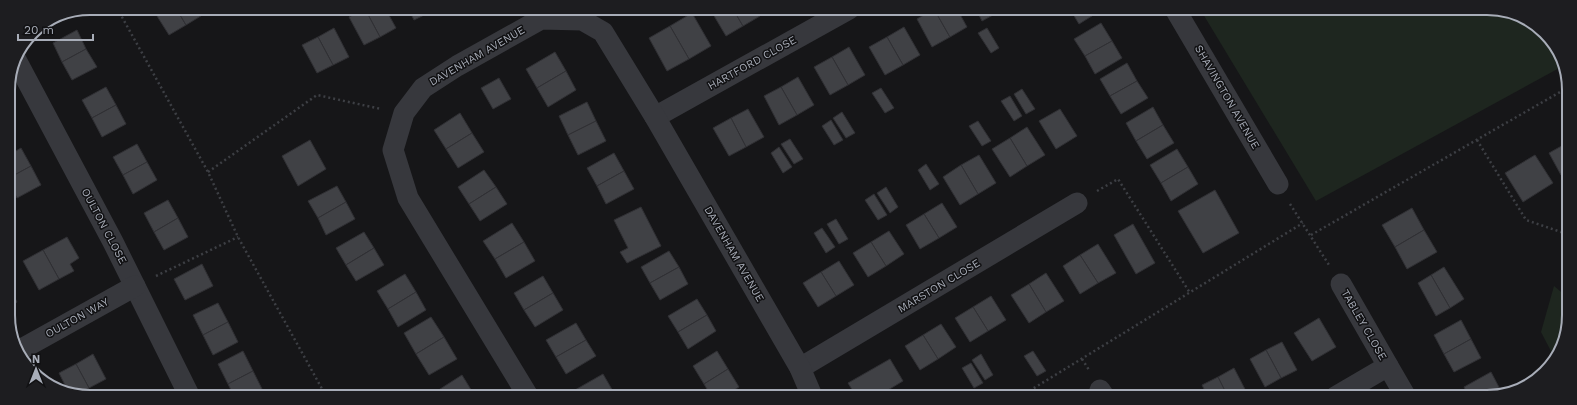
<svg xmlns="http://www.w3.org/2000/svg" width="1577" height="405" font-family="'Work Sans',sans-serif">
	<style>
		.green { fill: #1e261f }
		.building { fill: #404145; stroke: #303034 }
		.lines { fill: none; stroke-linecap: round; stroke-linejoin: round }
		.path { stroke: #3d3f44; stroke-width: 2.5; stroke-dasharray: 2 3; stroke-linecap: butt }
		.street { stroke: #37383d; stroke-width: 21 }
		.labels { text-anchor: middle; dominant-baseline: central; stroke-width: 3; stroke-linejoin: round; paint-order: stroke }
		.street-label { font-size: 11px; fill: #a8adb8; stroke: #111113 }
		.rim { fill: none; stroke: #a8adb8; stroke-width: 2 }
	</style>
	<rect width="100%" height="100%" fill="#161618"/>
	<g class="green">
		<polygon points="1200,9 1503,10 1545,32 1563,66 1316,201"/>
		<polygon points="1554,286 1567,297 1567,331 1553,355 1541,332"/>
	</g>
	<g class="building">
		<polygon points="152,8 176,8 186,25 169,35"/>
		<polygon points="176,8 201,8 204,14 186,25"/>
		<polygon points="366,8 385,8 396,28 380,37 365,9"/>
		<polygon points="408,8 428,8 430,12 414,20"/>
		<polygon points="365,9 380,37 364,45 349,17"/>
		<polygon points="710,9 733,9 743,26 726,36"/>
		<polygon points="733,9 756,9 760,16 743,26"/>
		<polygon points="934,9 950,37 932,47 917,19"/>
		<polygon points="934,9 957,9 967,27 950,37"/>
		<polygon points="976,9 1001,9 1002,10 982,21"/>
		<polygon points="1070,9 1103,9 1079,24"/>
		<polygon points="692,13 711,46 689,59 670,26"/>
		<polygon points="1101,23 1112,41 1085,56 1074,39"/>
		<polygon points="670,26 689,59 667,71 649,38"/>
		<polygon points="904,27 920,55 903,65 887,37"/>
		<polygon points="334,28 349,57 333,65 318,37"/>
		<polygon points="987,28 999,48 991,53 978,33"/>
		<polygon points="77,30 86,49 62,62 53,43"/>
		<polygon points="318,37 333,65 317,73 302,45"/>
		<polygon points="887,37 903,65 885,75 869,47"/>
		<polygon points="1112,41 1122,58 1095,74 1085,56"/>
		<polygon points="849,47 865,75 848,85 832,57"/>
		<polygon points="86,49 97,67 72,80 62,62"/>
		<polygon points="555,52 566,71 537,88 526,69"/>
		<polygon points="832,57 848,85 830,95 814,67"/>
		<polygon points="1127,63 1137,81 1110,96 1100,79"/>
		<polygon points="566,71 576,90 548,107 537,88"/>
		<polygon points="798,77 814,105 797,115 781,87"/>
		<polygon points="499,78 511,99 493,109 481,88"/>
		<polygon points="1137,81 1148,98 1121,114 1110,96"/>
		<polygon points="106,87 116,105 92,118 82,100"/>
		<polygon points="781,87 797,115 779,125 764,96"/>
		<polygon points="881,88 894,108 885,113 872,93"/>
		<polygon points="1022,89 1035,109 1026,114 1014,94"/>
		<polygon points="1010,96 1022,116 1014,121 1001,101"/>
		<polygon points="587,102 596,121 568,135 559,116"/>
		<polygon points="116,105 126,124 102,137 92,118"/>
		<polygon points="1153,107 1163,125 1136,141 1126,123"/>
		<polygon points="748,109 764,137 746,147 731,118"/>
		<polygon points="1060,109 1077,136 1056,149 1039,121"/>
		<polygon points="842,112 855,133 846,138 833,118"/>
		<polygon points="460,113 472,133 446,149 434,130"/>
		<polygon points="731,118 746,147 729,156 713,128"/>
		<polygon points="831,120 843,140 834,145 822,126"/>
		<polygon points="596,121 606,141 578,155 568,135"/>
		<polygon points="978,121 991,141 982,146 969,126"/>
		<polygon points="1163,125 1174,143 1147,159 1136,141"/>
		<polygon points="1027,127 1045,155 1027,166 1010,138"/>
		<polygon points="472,133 484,152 458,168 446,149"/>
		<polygon points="1010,138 1027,166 1010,177 992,149"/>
		<polygon points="790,139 803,159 794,164 781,144"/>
		<polygon points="310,140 326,169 298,186 282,156"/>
		<polygon points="1567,143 1567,175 1566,172 1561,175 1549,153"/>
		<polygon points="137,144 147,162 123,175 113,157"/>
		<polygon points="779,147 792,167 783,173 771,153"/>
		<polygon points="21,148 31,166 9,178 9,155"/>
		<polygon points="1177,149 1188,167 1161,183 1150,165"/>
		<polygon points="614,153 624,171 597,186 587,168"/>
		<polygon points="979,155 996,183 978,194 961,165"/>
		<polygon points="1535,155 1553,183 1523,202 1505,173"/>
		<polygon points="147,162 157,180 133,194 123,175"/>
		<polygon points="926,164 939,184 930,190 918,170"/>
		<polygon points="961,165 978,194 960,205 943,177"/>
		<polygon points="31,166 41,185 17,198 9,183 9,178"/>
		<polygon points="1188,167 1198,184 1171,201 1161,183"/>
		<polygon points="484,170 496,187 469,204 458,187"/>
		<polygon points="624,171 634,189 606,204 597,186"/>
		<polygon points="337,186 346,202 318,218 308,201"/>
		<polygon points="496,187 507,204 480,221 469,204"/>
		<polygon points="886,187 898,207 890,213 877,193"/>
		<polygon points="1215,190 1239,233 1203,253 1178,211"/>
		<polygon points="874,194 887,215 878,220 865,200"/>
		<polygon points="168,200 178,218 154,232 144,213"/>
		<polygon points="346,202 355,219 326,235 318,218"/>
		<polygon points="942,203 957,227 939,238 924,214"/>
		<polygon points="641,207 661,246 627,263 620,252 628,248 614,220"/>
		<polygon points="1412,208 1424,230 1395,247 1382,225"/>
		<polygon points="924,214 939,238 920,249 906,225"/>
		<polygon points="178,218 188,237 164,250 154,232"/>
		<polygon points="836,219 848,239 839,244 827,224"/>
		<polygon points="512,223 524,242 495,259 483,241"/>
		<polygon points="1133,224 1155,263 1136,274 1114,235"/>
		<polygon points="822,228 835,247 826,253 814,233"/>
		<polygon points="1424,230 1437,252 1407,269 1395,247"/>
		<polygon points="889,231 904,254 886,266 871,242"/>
		<polygon points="364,232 374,248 346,265 336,248"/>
		<polygon points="67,237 79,258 70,264 74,271 59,279 43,250"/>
		<polygon points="524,242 535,261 506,278 495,259"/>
		<polygon points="871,242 886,266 868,277 853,253"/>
		<polygon points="1098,244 1116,273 1098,283 1080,255"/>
		<polygon points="374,248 384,265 356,281 346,265"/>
		<polygon points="43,250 59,279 39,290 23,261"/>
		<polygon points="669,251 679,267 650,283 641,267"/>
		<polygon points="1080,255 1098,283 1080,294 1063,266"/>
		<polygon points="839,261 854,285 836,296 821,272"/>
		<polygon points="202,264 213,286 185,300 174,279"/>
		<polygon points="679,267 688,284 660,300 650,283"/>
		<polygon points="1444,267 1464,299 1450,308 1431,275"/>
		<polygon points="821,272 836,296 818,307 803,283"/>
		<polygon points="1046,273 1064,301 1046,312 1029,284"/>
		<polygon points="405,274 416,292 388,309 377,291"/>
		<polygon points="1431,275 1450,308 1436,316 1418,283"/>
		<polygon points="543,276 553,293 524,310 514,293"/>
		<polygon points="1029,284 1046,312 1029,323 1011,295"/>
		<polygon points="9,287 17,302 9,306"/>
		<polygon points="416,292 426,310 398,327 388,309"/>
		<polygon points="553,293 563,310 535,327 524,310"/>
		<polygon points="991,296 1006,320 988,331 973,307"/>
		<polygon points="697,299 707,315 678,332 668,316"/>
		<polygon points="218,303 228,322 203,335 193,315"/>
		<polygon points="973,307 988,331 970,342 955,318"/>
		<polygon points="707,315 716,331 688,349 678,332"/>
		<polygon points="431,317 444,337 416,354 404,333"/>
		<polygon points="1319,318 1336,347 1312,361 1294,333"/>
		<polygon points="1461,320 1471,339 1444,354 1434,335"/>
		<polygon points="228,322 238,342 213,355 203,335"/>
		<polygon points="576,323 586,340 556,357 546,340"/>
		<polygon points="941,324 956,347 938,359 923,335"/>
		<polygon points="923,335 938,359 920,370 905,346"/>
		<polygon points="444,337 457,359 429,375 416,354"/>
		<polygon points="1471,339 1481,358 1454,372 1444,354"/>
		<polygon points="586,340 596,356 566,374 556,357"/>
		<polygon points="1282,342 1297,370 1281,378 1266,350"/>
		<polygon points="1266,350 1281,378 1265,387 1250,359"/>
		<polygon points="243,351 253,371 228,384 218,364"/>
		<polygon points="717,351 728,369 704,384 693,366"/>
		<polygon points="1033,351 1046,371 1037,376 1024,356"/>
		<polygon points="93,354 106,379 89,388 76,364"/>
		<polygon points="981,354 993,375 985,380 972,360"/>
		<polygon points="890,359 903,381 883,393 885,396 856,396 848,383"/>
		<polygon points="971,363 983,383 974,388 962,368"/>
		<polygon points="76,364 89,388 74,395 69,393 59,373"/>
		<polygon points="1234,368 1249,397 1228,397 1218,377"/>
		<polygon points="728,369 739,387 725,396 711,396 704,384"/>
		<polygon points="253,371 263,391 255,396 234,396 228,384"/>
		<polygon points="1491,372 1501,391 1490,397 1469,397 1464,387"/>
		<polygon points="603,374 614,393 609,396 578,396 575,390"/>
		<polygon points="462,375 473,393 468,396 440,396 437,391"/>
		<polygon points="1218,377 1228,397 1208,397 1202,385"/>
	</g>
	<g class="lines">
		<g class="path">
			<polyline points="117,8 208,172 238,237 326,396"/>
			<polyline points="1477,140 1526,220 1567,234"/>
			<polyline points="208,172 317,95 381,109"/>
			<polyline points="1097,191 1118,179 1190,293"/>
			<polyline points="1290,204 1329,265"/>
			<polyline points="1311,235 1567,88"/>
			<polyline points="156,276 238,237"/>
			<polyline points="1082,359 1089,370"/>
			<polyline points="1021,396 1303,223"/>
		</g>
		<g class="street">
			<polyline points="1175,9 1278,184"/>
			<polyline points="15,58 113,242 189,395"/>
			<polyline points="655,117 849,9"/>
			<polyline points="1341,284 1388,366"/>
			<polyline points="20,350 135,286"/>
			<polyline points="800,368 1077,203"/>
			<polyline points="1100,390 1104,396"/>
			<polyline points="528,396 408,198 393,150 404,113 423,88 457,66 541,19 582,20 603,32 655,117 800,368 812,396"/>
			<polyline points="1335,397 1388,366 1406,397"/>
		</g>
	</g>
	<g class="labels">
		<g class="street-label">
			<text transform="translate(477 56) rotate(-30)">DAVENHAM AVENUE</text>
			<text transform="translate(752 63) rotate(-29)">HARTFORD CLOSE</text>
			<text transform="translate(1227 97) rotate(60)">SHAVINGTON AVENUE</text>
			<text transform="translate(104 226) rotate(62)">OULTON CLOSE</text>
			<text transform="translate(734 254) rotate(60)">DAVENHAM AVENUE</text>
			<text transform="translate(939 286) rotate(-31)">MARSTON CLOSE</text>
			<text transform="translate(77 318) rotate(-29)">OULTON WAY</text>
			<text transform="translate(1364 325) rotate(60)">TABLEY CLOSE</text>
		</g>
	</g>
	<path d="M0 0H1577V405H0ZM90 15H1487A75 75 0 0 1 1562 90V315A75 75 0 0 1 1487 390H90A75 75 0 0 1 15 315V90A75 75 0 0 1 90 15Z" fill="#1d1d20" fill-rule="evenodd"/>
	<path class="rim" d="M90 15H1487A75 75 0 0 1 1562 90V315A75 75 0 0 1 1487 390H90A75 75 0 0 1 15 315V90A75 75 0 0 1 90 15Z"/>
	<g transform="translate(36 369)" stroke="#111113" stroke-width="3" paint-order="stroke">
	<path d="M0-3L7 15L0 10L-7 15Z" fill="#a8adb8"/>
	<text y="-6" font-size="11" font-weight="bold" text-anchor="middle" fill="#a8adb8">N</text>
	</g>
	<path d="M18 34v6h75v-6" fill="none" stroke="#a8adb8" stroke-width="2"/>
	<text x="24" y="34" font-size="12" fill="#a8adb8" stroke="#111113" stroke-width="3" paint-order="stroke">20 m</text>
</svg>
